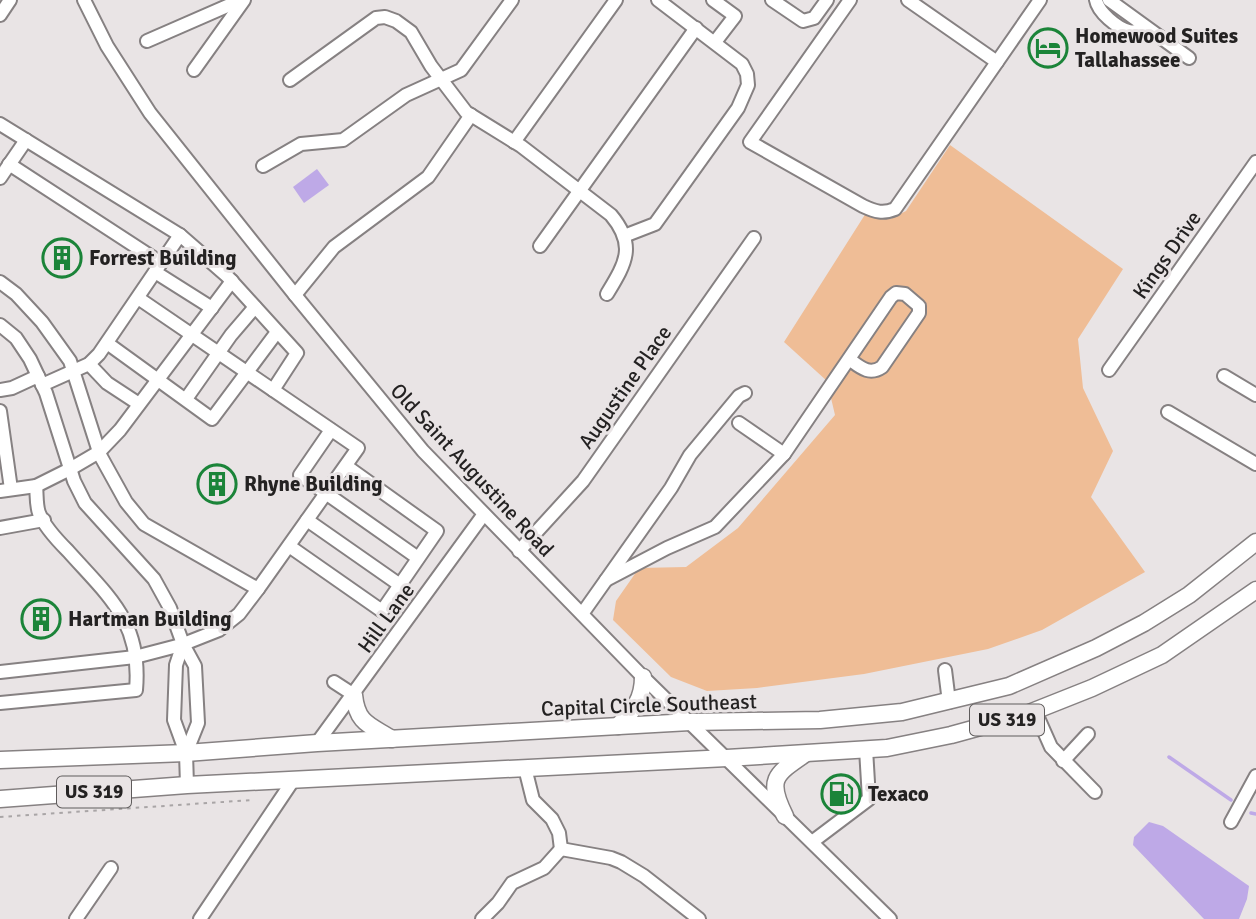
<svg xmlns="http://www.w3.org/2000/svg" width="1256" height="919" font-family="Signika,sans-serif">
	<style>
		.green { fill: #efbd96 }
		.water { fill: #bea9e7 }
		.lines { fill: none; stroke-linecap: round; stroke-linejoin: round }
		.stream { stroke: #bea9e7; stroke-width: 3.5 }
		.minor-casing { stroke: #868182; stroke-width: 16 }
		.major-casing { stroke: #868182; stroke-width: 19 }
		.path { stroke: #a9a5a6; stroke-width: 2; stroke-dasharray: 3.5 5; stroke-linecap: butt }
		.minor { stroke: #fff; stroke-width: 12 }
		.major { stroke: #fff; stroke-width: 16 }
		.labels { text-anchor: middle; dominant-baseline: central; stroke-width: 6; stroke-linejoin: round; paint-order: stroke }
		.shield { fill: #e9e4e5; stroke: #5f5c5c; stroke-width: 2 }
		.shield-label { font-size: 19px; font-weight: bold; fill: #242222 }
		.poi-label { font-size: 21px; font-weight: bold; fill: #242222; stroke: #e9e4e5; text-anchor: start }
		.street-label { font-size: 21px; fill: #242222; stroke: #e9e4e5 }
	</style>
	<rect width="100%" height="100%" fill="#e9e4e5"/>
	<polygon class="green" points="950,145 1123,269 1078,339 1083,388 1113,451 1091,497 1145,572 1042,630 988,649 864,674 757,688 707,691 671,677 613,620 616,601 639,568 686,567 738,528 835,415 827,381 784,342 866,213 890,219 906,211"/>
	<g class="water">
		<polygon points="317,169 329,185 304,203 293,187"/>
		<polygon points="1149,822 1163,826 1249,886 1247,899 1239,919 1204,919 1133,845 1134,837"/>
	</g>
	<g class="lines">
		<g class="stream">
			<polyline points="1169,757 1231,800"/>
			<polyline points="1251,813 1256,814"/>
		</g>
		<g class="minor-casing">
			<g id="minor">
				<polyline points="84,0 107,46 150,113 295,295 423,451 643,677 890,919"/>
				<polyline points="713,0 735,16 715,42"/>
				<polyline points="772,0 803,21 814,18 827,0"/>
				<path d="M850,0L750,142L863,206C876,212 883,214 895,209L1040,0"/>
				<polyline points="908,0 997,62"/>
				<path d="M1096,0C1098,12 1117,28 1129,31C1135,33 1140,30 1145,27"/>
				<polyline points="1109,0 1189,58"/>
				<polyline points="0,15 10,0"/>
				<polyline points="147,41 241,0"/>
				<polyline points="194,70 244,0"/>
				<path d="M290,80L376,18L385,17L396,21L411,32L431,66L466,112L521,146L611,215C637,246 625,264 607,294"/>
				<polyline points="0,124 180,235 227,276 297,353 273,390"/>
				<polyline points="514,142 616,0"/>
				<polyline points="9,164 161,263"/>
				<polyline points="263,166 301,144 343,140 406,95 461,70 512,0"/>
				<polyline points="0,178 26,140"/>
				<polyline points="624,236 655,224 738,108 748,85 747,74 742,64 658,0"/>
				<polyline points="540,246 696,28"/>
				<polyline points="155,272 212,308"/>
				<polyline points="0,282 16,294 42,322 70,361 100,455 126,502 144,524 258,589"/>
				<polyline points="295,295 334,247 428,177 471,115"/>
				<polyline points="0,325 16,338 30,359 46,393 74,481 85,503 154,579 170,608 183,644 195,666 198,723 186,753"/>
				<polyline points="107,343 212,419 277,332"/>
				<polyline points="89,364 107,383 139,404"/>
				<polyline points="1109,370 1256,162"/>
				<polyline points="1224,376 1256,395"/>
				<polyline points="42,385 89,364 99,354 180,235"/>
				<polyline points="0,390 12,388 38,376"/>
				<polyline points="186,399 231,335 255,307"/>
				<polyline points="0,411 11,489"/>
				<polyline points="1168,412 1256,464"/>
				<polyline points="739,423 784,454"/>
				<polyline points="331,430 300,475 418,558"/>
				<polyline points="0,491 36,486 70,469 99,452 120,430 232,281"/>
				<polyline points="307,520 400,585"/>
				<polyline points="0,528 44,520"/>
				<polyline points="289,546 382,611 437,531 346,466"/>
				<polyline points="519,551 583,481 754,238"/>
				<path d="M606,580L667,548L715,527L784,454L891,297L896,293L905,294L919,306V313L882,367C869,376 860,367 849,359"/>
				<polyline points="582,614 671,488 690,455 739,396 745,393"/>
				<polyline points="183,644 176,665 174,720 186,753 187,785"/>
				<polyline points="945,670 949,702"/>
				<polyline points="0,672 135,657 181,645 219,630 239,614 258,589 358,448 138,298"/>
				<polyline points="334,682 354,695"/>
				<path d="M0,703L136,690C142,622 109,597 68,551C58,541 44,526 39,513C36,505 37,494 36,486"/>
				<polyline points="1035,711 1051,747 1095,792"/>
				<polyline points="317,743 484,514"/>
				<polyline points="1063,761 1088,734"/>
				<polyline points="525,768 533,800 552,819 559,833 561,849"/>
				<polyline points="1231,822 1256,776"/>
				<polyline points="812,842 869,799 866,749"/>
				<polyline points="561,849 611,858 621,862 644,876 699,919"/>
				<polyline points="76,919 111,868"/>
				<polyline points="200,919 292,782"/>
				<polyline points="482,919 498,903 512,883 544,868 561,849"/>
			</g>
		</g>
		<g class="major-casing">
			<g id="major">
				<path d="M354,695C357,724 370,725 392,739"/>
				<path d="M618,726C634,710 643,699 643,677"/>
				<polyline points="0,760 186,753 317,743 690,722 820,720 902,712 1009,686 1096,648 1144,623 1189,595 1256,542"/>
				<polyline points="0,799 187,785 727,758 887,748 951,735 1024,715 1092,688 1162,655 1256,590"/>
				<path d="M785,816C767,780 774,775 805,754"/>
			</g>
		</g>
		<polyline class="path" points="0,817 252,800"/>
		<use href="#minor" class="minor"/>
		<use href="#major" class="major"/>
	</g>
	<defs>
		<g id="hotel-ring" transform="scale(2.0125)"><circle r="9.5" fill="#e9e4e5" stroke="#1b8439" stroke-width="1.5"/><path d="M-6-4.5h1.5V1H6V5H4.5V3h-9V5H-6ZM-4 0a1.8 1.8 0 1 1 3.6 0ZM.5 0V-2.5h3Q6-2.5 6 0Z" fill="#1b8439"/></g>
		<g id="building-ring" transform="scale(2.0125)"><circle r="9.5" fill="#e9e4e5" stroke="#1b8439" stroke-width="1.5"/><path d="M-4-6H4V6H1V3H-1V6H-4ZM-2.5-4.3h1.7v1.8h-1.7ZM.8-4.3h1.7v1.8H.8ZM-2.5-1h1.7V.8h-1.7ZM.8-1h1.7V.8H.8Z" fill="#1b8439"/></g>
		<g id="fuel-ring" transform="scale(2.0125)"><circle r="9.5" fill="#e9e4e5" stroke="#1b8439" stroke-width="1.5"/><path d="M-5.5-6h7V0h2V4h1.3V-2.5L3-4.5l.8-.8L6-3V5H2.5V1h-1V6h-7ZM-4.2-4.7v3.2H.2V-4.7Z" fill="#1b8439"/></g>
	</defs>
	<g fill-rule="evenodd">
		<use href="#hotel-ring" x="1048" y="48"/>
		<use href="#building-ring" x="62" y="258"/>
		<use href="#building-ring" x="217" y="484"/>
		<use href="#building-ring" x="41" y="619"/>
		<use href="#fuel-ring" x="841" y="794"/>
	</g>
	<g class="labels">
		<g class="shield">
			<rect x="970" y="704.5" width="74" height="31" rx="5"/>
			<rect x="57" y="776.5" width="74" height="31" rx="5"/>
		</g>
		<g class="shield-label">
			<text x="1007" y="720">US 319</text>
			<text x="94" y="792">US 319</text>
		</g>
		<g class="poi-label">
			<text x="1075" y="36">Homewood Suites<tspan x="1075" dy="24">Tallahassee</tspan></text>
			<text x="89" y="258">Forrest Building</text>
			<text x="244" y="484">Rhyne Building</text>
			<text x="68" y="619">Hartman Building</text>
			<text x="868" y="794">Texaco</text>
		</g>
		<g class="street-label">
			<text transform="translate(1167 255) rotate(-55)">Kings Drive</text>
			<text transform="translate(625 387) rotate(-55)">Augustine Place</text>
			<text transform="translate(472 470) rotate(47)">Old Saint Augustine Road</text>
			<text transform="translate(386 618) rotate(-54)">Hill Lane</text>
			<text transform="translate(649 705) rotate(-2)">Capital Circle Southeast</text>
		</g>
	</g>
</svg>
